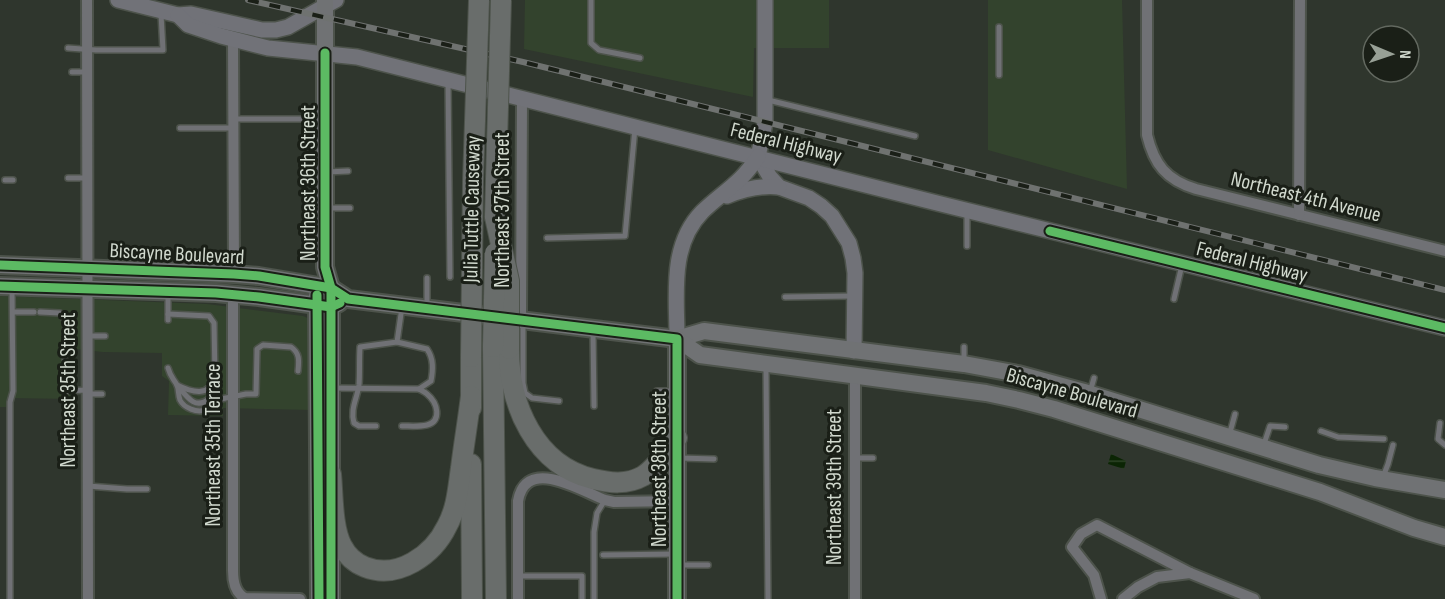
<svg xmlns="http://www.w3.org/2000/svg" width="1445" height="599" font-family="'Sofia Sans Condensed',sans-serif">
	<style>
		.built { fill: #33432d }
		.water { fill: url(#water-rules) }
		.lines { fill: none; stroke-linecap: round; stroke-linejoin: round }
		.lane-casing { stroke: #4d534b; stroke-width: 8 }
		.street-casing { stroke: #4d534b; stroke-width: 14 }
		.secondary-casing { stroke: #4d534b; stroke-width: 18 }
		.primary-casing { stroke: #4d534b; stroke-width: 20 }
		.highway-casing { stroke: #4d534b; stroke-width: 22 }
		.lane { stroke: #707175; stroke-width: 5 }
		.street { stroke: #707175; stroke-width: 10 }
		.secondary { stroke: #717278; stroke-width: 15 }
		.primary { stroke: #707274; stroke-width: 16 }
		.highway { stroke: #696d6b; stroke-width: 20 }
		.rail-casing { stroke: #6f7270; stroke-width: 6 }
		.rail { stroke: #1a1f17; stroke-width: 4; stroke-dasharray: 11; stroke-linecap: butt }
		.highway-bridge-casing { stroke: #4d534b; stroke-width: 22; stroke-linecap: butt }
		.highway-bridge { stroke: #696d6b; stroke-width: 20 }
		.cycleway-casing { stroke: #1a1f17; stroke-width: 13 }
		.cycleway { stroke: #5cba63; stroke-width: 9 }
		.labels { text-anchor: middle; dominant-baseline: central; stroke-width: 6; stroke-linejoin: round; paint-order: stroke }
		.street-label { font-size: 21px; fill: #d1d9ce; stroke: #1a1f17 }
	</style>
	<defs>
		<pattern id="water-rules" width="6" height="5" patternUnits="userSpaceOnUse" patternTransform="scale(1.5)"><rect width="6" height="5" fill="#0b2504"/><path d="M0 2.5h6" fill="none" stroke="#2e4427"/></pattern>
	</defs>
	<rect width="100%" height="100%" fill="#2f362d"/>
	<g class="built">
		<polygon points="525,0 829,0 829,48 754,48 753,97 524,49"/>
		<polygon points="988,0 1122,0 1127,189 988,150"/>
		<polygon points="0,296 207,304 303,316 310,319 314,410 223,408 223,416 168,415 169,381 162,376 162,353 103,352 76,349 75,399 7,398 7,407 0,407"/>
	</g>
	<polygon class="water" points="1111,454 1126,461 1124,469 1108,464"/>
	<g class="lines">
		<g class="lane-casing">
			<g id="lane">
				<polyline points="591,0 591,43 599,50 640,58"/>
				<polyline points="68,48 96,50 163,50 161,14"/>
				<polyline points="72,72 87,72"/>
				<polyline points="999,75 999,27"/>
				<polyline points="448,81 450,277"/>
				<polyline points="768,100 915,136"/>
				<polyline points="233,119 322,119"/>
				<polyline points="180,128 233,128"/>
				<polyline points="327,172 348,171"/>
				<polyline points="68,178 87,178"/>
				<polyline points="5,180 13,180"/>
				<polyline points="328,208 350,208"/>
				<polyline points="547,238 625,236 635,128"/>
				<polyline points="967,246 967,212"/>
				<polyline points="427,278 427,306"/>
				<polyline points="168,293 168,320"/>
				<polyline points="785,297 853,296"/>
				<polyline points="1174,299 1182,265"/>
				<polyline points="13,312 34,312"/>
				<polyline points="40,312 60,313 66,321 65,359"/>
				<path d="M168,314L209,316L214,323L215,377C210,398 191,392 177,385"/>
				<polyline points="523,323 523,383 525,393 532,398 559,401"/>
				<polyline points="593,331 594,406"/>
				<polyline points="88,336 105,336"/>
				<path d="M397,342L427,349C434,359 433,370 431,381L419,389"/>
				<polyline points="964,360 964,347"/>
				<polyline points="766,367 768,599"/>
				<path d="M168,368C171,378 173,378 177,385C179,390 178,395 180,400C184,408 197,413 205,410C212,408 215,401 221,399L246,394H256L257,352V349L263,345L291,347C300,353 299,361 298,371"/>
				<path d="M178,386C187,397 195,410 209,399L213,386"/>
				<path d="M333,388L419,389C422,391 425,392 427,394C438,403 442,421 427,425C419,427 410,426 402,426"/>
				<polyline points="65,391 87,390"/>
				<polyline points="657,391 674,391"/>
				<polyline points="1090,392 1094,378"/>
				<polyline points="88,394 102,394"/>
				<polyline points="1440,423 1438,439 1445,445"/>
				<path d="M376,426H359L354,423C350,409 357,399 359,385C360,373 359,360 360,347L397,342L402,307"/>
				<polyline points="1321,431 1338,437 1384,439"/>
				<polyline points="1229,436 1235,414"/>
				<polyline points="1264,444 1270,426 1285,427"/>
				<polyline points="680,458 714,459"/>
				<polyline points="855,458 873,458"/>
				<polyline points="1383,477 1388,464 1393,445"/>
				<polyline points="88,486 127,489 147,489"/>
				<polyline points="603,555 676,554"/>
				<polyline points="679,565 708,565"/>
				<polyline points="518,576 582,576 582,599"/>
				<polyline points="10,599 10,402 13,391 12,289"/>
				<polyline points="594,599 594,532 597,513 605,500"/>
			</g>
		</g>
		<g class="street-casing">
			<g id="street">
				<polyline points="87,0 88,599"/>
				<path d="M1147,0V135C1154,164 1166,180 1196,189L1445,251"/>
				<polyline points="233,39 234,274"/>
				<polyline points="1299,215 1300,0"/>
				<path d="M233,294V571C233,581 235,593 245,598L300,599"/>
				<polyline points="521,320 522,99"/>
				<polyline points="855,375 855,599"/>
				<path d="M518,599V501C526,456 580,490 605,500L614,502L677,501"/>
				<polyline points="1101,599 1094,575 1072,547 1081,534 1097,525 1190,573"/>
				<polyline points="1123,599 1138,587 1157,577 1190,573 1254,599"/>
			</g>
		</g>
		<g class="secondary-casing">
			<g id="secondary">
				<polyline points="118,0 178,15 191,14 262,30 276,30 288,27 336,0"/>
				<polyline points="765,0 765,123 758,157 770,177 779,187 809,198 821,206 832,216 849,243 853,258 855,273 854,351"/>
				<polyline points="178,15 188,25 221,36 268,48 357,57 941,204 1445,328"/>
				<path d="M727,196C744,189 760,185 779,187"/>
				<path d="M677,339C677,296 669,246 702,212C714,200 729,190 741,178C747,172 753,164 758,157"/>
			</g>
		</g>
		<g class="primary-casing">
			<g id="primary">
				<polyline points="325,0 325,267 331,288 331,487"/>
				<polyline points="0,265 234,274 259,276 331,288 348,299 677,339 704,331 964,364 1018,374 1084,392 1319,465 1375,478 1445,490"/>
				<polyline points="0,286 216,293 259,297 331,307 339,303"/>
				<polyline points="317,296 319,599"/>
				<polyline points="677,339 700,355 986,393 1019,400 1054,409 1320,492 1414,528 1445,537"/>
				<polyline points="677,339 677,599"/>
				<polyline points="331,522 331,599"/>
			</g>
		</g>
		<g class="highway-casing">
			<g id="highway">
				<polyline points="495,217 496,179"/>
				<polyline points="493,347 496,599"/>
				<path d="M509,349C509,405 535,465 593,479C610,483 627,485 643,476C657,467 667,451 677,438"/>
				<polyline points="471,357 471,408"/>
				<polyline points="471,464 472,599"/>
				<path d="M331,474C333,494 332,528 342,546C347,556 355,563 365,567C398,580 433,555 447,526C457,508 458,488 461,468C464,444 468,420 471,396"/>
			</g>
		</g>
		<use href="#lane" class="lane"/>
		<use href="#street" class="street"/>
		<use href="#secondary" class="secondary"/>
		<use href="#primary" class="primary"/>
		<use href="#highway" class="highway"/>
		<g class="rail-casing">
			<polyline id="rail" points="248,0 523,62 1445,290"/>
		</g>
		<use href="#rail" class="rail"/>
		<g class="highway-bridge-casing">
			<g id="highway-bridge">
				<polyline points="496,179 501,0"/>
				<polyline points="495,217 509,281 509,349"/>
				<polyline points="493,347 495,253"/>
				<polyline points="471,357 473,182 479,0"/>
			</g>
		</g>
		<use href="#highway-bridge" class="highway-bridge"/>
		<g class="cycleway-casing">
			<g id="cycleway">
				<polyline points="325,53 325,267 331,288 331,599"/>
				<polyline points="1050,231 1445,328"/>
				<polyline points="0,265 234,274 259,276 331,288 348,299 677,339 677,599"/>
				<polyline points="0,286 216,293 259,297 331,307 340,303"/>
				<polyline points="317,295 319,599"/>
			</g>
		</g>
		<use href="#cycleway" class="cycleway"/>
	</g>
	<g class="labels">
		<g class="street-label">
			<text transform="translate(786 143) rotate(14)">Federal Highway</text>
			<text transform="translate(308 183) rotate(-90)">Northeast 36th Street</text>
			<text transform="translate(1306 197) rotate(14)">Northeast 4th Avenue</text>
			<text transform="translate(472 209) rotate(-89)">Julia Tuttle Causeway</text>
			<text transform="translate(502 210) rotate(-90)">Northeast 37th Street</text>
			<text transform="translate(177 254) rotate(3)">Biscayne Boulevard</text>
			<text transform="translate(1252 262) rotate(14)">Federal Highway</text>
			<text transform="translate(68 390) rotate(-90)">Northeast 35th Street</text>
			<text transform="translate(1072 393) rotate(16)">Biscayne Boulevard</text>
			<text transform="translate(213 445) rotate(-90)">Northeast 35th Terrace</text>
			<text transform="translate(659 469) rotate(-90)">Northeast 38th Street</text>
			<text transform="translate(834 487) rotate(-90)">Northeast 39th Street</text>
		</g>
	</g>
	<g transform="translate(1391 54) rotate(92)"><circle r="28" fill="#1a1f17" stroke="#636960" stroke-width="1.5"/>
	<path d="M0-4.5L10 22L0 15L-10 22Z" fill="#98a096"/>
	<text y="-9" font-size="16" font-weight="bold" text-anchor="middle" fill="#d1d9ce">N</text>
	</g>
</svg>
